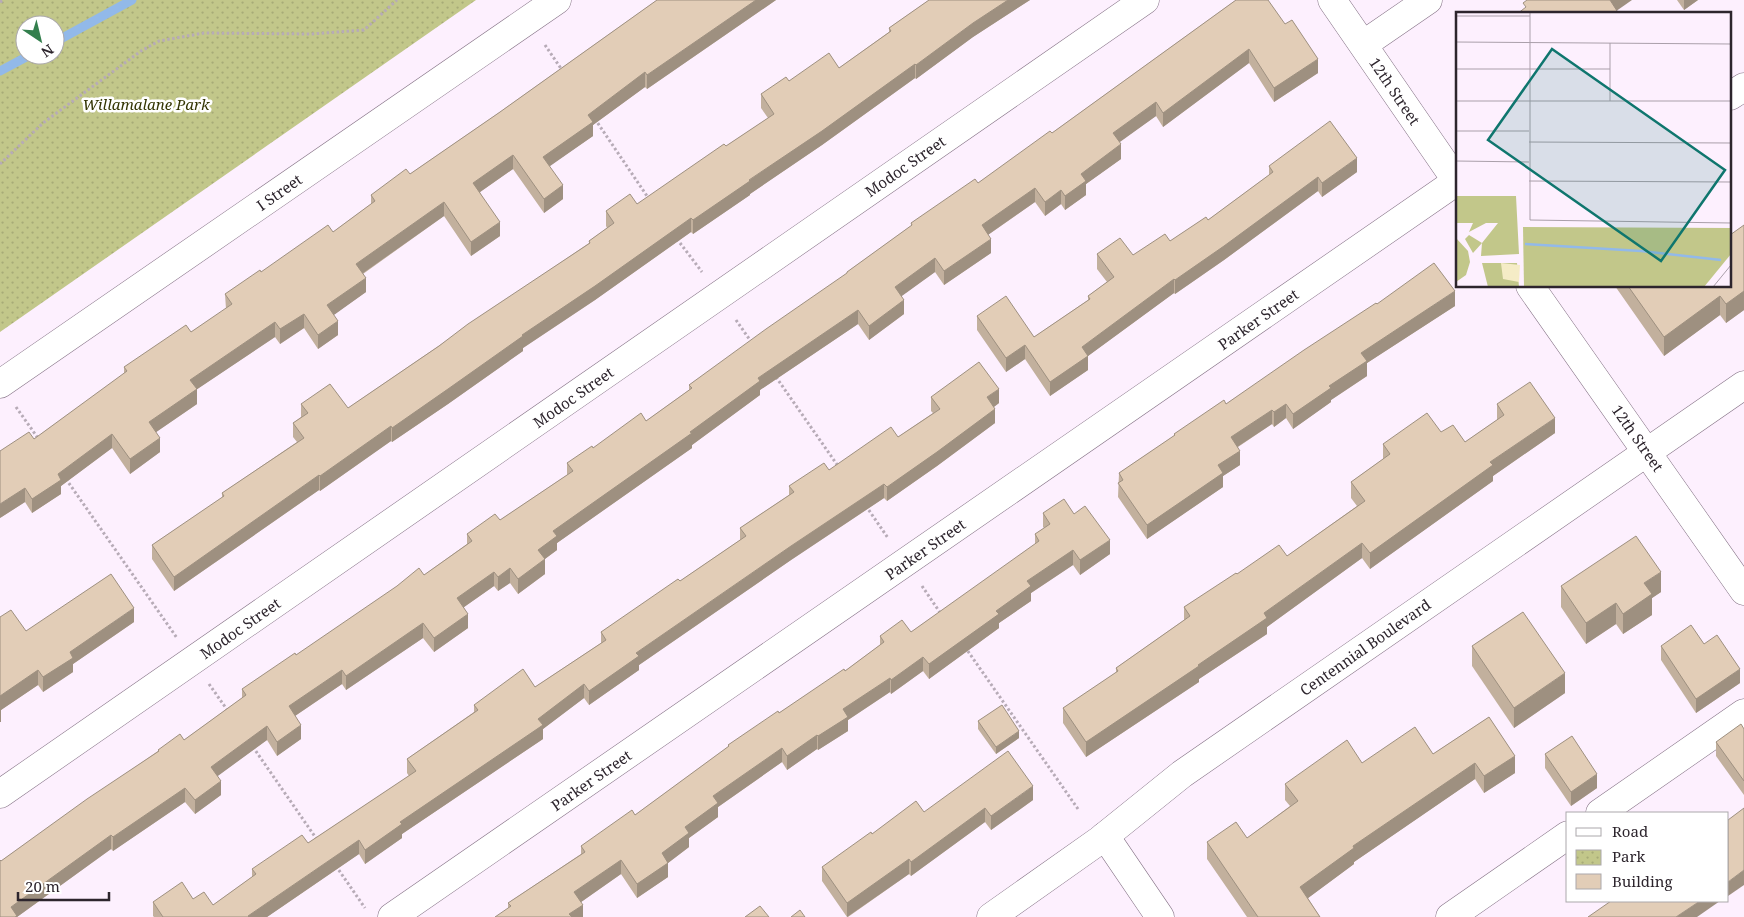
<svg xmlns="http://www.w3.org/2000/svg" width="1744" height="917" font-family="'Noto Serif',serif">
	<style>
		.park { fill: url(#park-dots); fill-rule: evenodd }
		.lines { fill: none; stroke-linecap: round; stroke-linejoin: round }
		.stream { stroke: #92b9e9; stroke-width: 9 }
		.minor-casing { stroke: #847185; stroke-width: 29 }
		.major-casing { stroke: #847185; stroke-width: 29 }
		.path { stroke: #b7abb7; stroke-width: 3; stroke-dasharray: 2.5 2.5; stroke-linecap: butt }
		.minor { stroke: #fff; stroke-width: 28 }
		.major { stroke: #fff; stroke-width: 28 }
		.wall { fill: #c2b09d }
		.shaded-wall { fill: #9e9080 }
		.building { fill: #e2cdb7; stroke: #9e9080 }
		.labels { text-anchor: middle; dominant-baseline: central; stroke-width: 5; stroke-linejoin: round; paint-order: stroke }
		.street-label { font-size: 15px; fill: #2d252d; stroke: #fff }
		.park-label { font-size: 15px; font-style: italic; fill: #333503; stroke: #fff }
		.inset-river { fill: none; stroke: #92b9e9; stroke-width: 2.5 }
		.inset-road { fill: none; stroke: #aa9faa; stroke-width: 1 }
		.view { fill: #0f766e; fill-opacity: 0.15; stroke: #0f766e; stroke-width: 2.5 }
		.inset-edge { fill: none; stroke: #2d252d; stroke-width: 2.5 }
	</style>
	<defs>
		<pattern id="park-dots" width="8" height="8" patternUnits="userSpaceOnUse" patternTransform="scale(1.25)"><rect width="8" height="8" fill="#c2c78a"/><path d="M2 2h.1M6 6h.1" fill="none" stroke="#a7ab77" stroke-width="1.8" stroke-linecap="round"/></pattern>
	</defs>
	<rect width="100%" height="100%" fill="#fdf0fe"/>
	<path class="park" d="M0,0H476L0,332ZM25,25H55V55H25Z"/>
	<g class="lines">
		<g class="stream">
			<polyline points="55,42 132,0"/>
			<polyline points="0,71 30,55"/>
		</g>
		<g class="minor-casing">
			<g id="minor">
				<polyline points="1332,0 1458,183"/>
				<polyline points="1364,44 1428,0"/>
				<polyline points="1730,96 1744,87"/>
				<polyline points="1530,286 1744,591"/>
				<polyline points="0,384 557,0"/>
				<polyline points="0,794 1145,0"/>
				<polyline points="1600,813 1744,713"/>
				<polyline points="1105,836 1160,917"/>
				<polyline points="392,917 1457,181"/>
				<polyline points="1450,917 1568,835"/>
			</g>
		</g>
		<g class="major-casing">
			<polyline id="major" points="991,917 1100,840 1182,774 1744,385"/>
		</g>
		<g class="path">
			<polyline points="0,2 4,0"/>
			<polyline points="545,45 562,70"/>
			<polyline points="595,119 649,199"/>
			<polyline points="0,164 43,123 141,51 159,41 204,33 311,34 364,30 397,0"/>
			<polyline points="677,239 702,272"/>
			<polyline points="736,320 752,343"/>
			<polyline points="776,377 838,466"/>
			<polyline points="16,407 40,441"/>
			<polyline points="66,479 177,638"/>
			<polyline points="866,506 888,538"/>
			<polyline points="922,586 941,614"/>
			<polyline points="965,647 1078,809"/>
			<polyline points="209,684 228,711"/>
			<polyline points="253,747 318,841"/>
			<polyline points="336,866 365,908"/>
		</g>
		<use href="#minor" class="minor"/>
		<use href="#major" class="major"/>
	</g>
	<g class="wall">
		<polygon points="657,0 776,0 647,89 645,87 593,125 593,136 549,166 563,199 544,213 513,169 480,192 500,236 471,256 444,216 363,274 366,292 333,315 338,335 318,349 304,328 280,344 275,337 197,389 197,404 156,432 160,452 130,474 112,448 61,486 61,494 32,513 25,502 0,518 34,439 124,374 124,367 191,332 226,309 225,294 261,272 333,232 371,204 371,195 410,174 500,112"/>
		<polygon points="929,0 1030,0 973,37 916,79 915,78 822,145 750,194 750,195 693,234 691,232 595,300 523,348 523,351 448,404 392,442 391,441 320,491 319,490 174,591 152,559 152,545 222,498 222,493 297,442 293,437 293,423 301,417 301,404 348,408 589,243 589,241 607,228 606,226 606,211 637,204 726,146 768,118 761,108 761,94 789,81 839,68 889,32 889,28"/>
		<polygon points="1236,0 1318,73 1274,102 1249,63 1163,127 1156,116 1119,142 1121,159 1086,184 1086,195 1065,210 1061,204 1045,216 1035,202 988,235 991,253 944,285 935,272 901,296 904,314 869,340 858,324 760,390 760,395 692,445 692,448 557,543 557,550 545,559 545,574 518,594 510,583 498,591 494,586 464,607 468,628 434,652 423,638 346,690 342,684 295,716 301,739 277,756 267,740 217,776 221,795 195,814 185,802 113,851 111,849 17,917 1,861 158,751 158,750 184,740 242,698 242,689 424,575 467,544 467,534 500,520 567,475 567,463 593,448 646,421 689,390 689,385 847,274 847,272 911,226 911,223 978,183 1052,133"/>
		<polygon points="1677,0 1698,0 1684,10"/>
		<polygon points="1269,166 1357,172 1322,197 1318,191 1224,260 1175,294 1174,293 1088,356 1088,370 1050,396 1025,359 1006,372 977,330 977,316 1034,337 1088,300 1088,296 1107,282 1097,269 1097,254 1133,255 1170,241 1208,220 1269,175"/>
		<polygon points="1744,225 1744,310 1726,323 1720,315 1664,356 1615,286 1730,286"/>
		<polygon points="1377,304 1455,306 1367,363 1367,376 1331,400 1331,402 1293,429 1286,418 1274,427 1272,424 1238,447 1240,465 1223,476 1223,487 1147,539 1118,497 1119,473 1174,436 1174,434 1226,404"/>
		<polygon points="931,397 999,403 994,407 995,423 937,466 887,501 884,498 791,560 639,665 639,670 589,705 584,698 543,729 543,739 402,834 402,838 365,864 359,854 267,917 154,917 153,916 153,902 193,899 213,905 252,877 252,869 308,843 409,776 407,773 407,759 474,712 474,705 535,687 601,643 601,632 680,581 740,540 740,528 789,495 789,486 829,470 898,437 933,413 931,411"/>
		<polygon points="1497,404 1555,433 1493,476 1493,481 1370,569 1362,558 1267,627 1267,634 1199,679 1199,682 1086,757 1063,723 1063,708 1116,673 1116,668 1184,620 1184,607 1237,574 1287,556 1357,506 1351,498 1351,482 1383,459 1383,444 1441,432 1465,442 1497,420"/>
		<polygon points="1043,513 1074,514 1110,554 1080,575 1073,565 1031,593 1031,601 999,623 999,628 929,679 923,671 891,694 890,692 848,720 848,731 818,750 817,749 787,770 782,762 718,807 718,817 689,838 689,847 668,863 668,877 637,898 621,874 581,902 583,917 508,908 508,903 581,854 581,846 635,815 728,747 728,745 845,671 880,645 880,636 911,632 1035,545 1035,534 1044,528 1043,527"/>
		<polygon points="1561,586 1661,592 1652,598 1652,615 1623,634 1616,624 1586,644 1561,607"/>
		<polygon points="0,617 26,631 134,622 73,664 73,672 43,692 38,685 1,710 1,722 0,722"/>
		<polygon points="1704,644 1740,683 1696,713 1661,660 1661,646"/>
		<polygon points="1472,646 1565,693 1514,728 1472,666"/>
		<polygon points="1489,717 1515,773 1484,793 1475,779 1354,862 1354,864 1308,898 1320,917 1247,917 1207,859 1207,842 1247,838 1290,806 1285,800 1285,784 1433,754"/>
		<polygon points="978,721 1019,738 996,754 978,729"/>
		<polygon points="1744,729 1744,795 1716,756 1716,742"/>
		<polygon points="1545,754 1597,788 1571,806 1545,768"/>
		<polygon points="1033,800 991,830 985,822 911,876 909,874 848,917 847,917 822,881 822,867 872,834 924,812"/>
	</g>
	<g class="shaded-wall">
		<polygon points="756,0 776,0 647,89 647,75"/>
		<polygon points="1008,0 1030,0 973,37 916,79 916,65 973,23"/>
		<polygon points="1609,0 1632,0 1612,14"/>
		<polygon points="1684,0 1698,0 1684,10"/>
		<polygon points="1249,49 1249,63 1163,127 1163,113"/>
		<polygon points="1318,59 1318,73 1274,102 1274,88"/>
		<polygon points="915,64 915,78 822,145 750,194 750,195 693,234 693,220"/>
		<polygon points="645,72 645,87 593,125 593,136 543,171 543,157 588,115"/>
		<polygon points="1156,102 1156,116 1113,147 1113,133"/>
		<polygon points="1121,144 1121,159 1086,184 1086,195 1065,210 1065,196 1081,174"/>
		<polygon points="513,155 513,169 473,197 473,183"/>
		<polygon points="1357,158 1357,172 1322,197 1322,183"/>
		<polygon points="1318,177 1318,191 1224,260 1175,294 1175,280"/>
		<polygon points="563,185 563,199 544,213 544,199"/>
		<polygon points="1035,188 1035,202 982,239 982,225"/>
		<polygon points="1061,190 1061,204 1045,216 1045,202"/>
		<polygon points="444,202 444,216 356,278 356,264"/>
		<polygon points="691,218 691,232 595,300 523,348 523,351 448,404 392,442 392,428 522,335"/>
		<polygon points="500,222 500,236 471,256 471,242"/>
		<polygon points="991,239 991,253 944,285 944,271"/>
		<polygon points="935,258 935,272 895,301 895,287"/>
		<polygon points="366,278 366,292 327,320 327,305"/>
		<polygon points="1174,279 1174,293 1088,356 1088,370 1050,396 1050,382 1082,347"/>
		<polygon points="1455,291 1455,306 1367,363 1367,376 1331,400 1331,402 1293,429 1293,414 1329,386 1361,353"/>
		<polygon points="1744,291 1744,310 1726,323 1726,304"/>
		<polygon points="1720,296 1720,315 1664,356 1664,337"/>
		<polygon points="904,300 904,314 869,340 869,326"/>
		<polygon points="858,310 858,324 760,390 760,395 692,445 692,448 557,543 557,550 538,564 538,550 553,531 690,432 758,378"/>
		<polygon points="304,314 304,328 280,344 280,329"/>
		<polygon points="338,321 338,335 318,349 318,335"/>
		<polygon points="275,322 275,337 190,394 190,380"/>
		<polygon points="1025,345 1025,359 1006,372 1006,358"/>
		<polygon points="197,389 197,404 149,437 149,422"/>
		<polygon points="999,389 999,403 987,412 987,397"/>
		<polygon points="1286,404 1286,418 1274,427 1274,412"/>
		<polygon points="995,409 995,423 937,466 887,501 887,487"/>
		<polygon points="1272,410 1272,424 1231,451 1231,437"/>
		<polygon points="1555,418 1555,433 1493,476 1493,481 1370,569 1370,553 1490,462"/>
		<polygon points="391,426 391,441 320,491 320,476"/>
		<polygon points="112,434 112,448 61,486 61,494 32,513 32,499 58,474"/>
		<polygon points="160,438 160,452 130,474 130,459"/>
		<polygon points="1240,451 1240,465 1223,476 1223,487 1147,539 1147,525 1218,465"/>
		<polygon points="319,475 319,490 174,591 174,577"/>
		<polygon points="884,484 884,498 791,560 639,665 639,670 589,705 589,691 636,653 791,546"/>
		<polygon points="25,488 25,502 0,518 0,504"/>
		<polygon points="1110,540 1110,554 1080,575 1080,560"/>
		<polygon points="1362,543 1362,558 1267,627 1267,634 1199,679 1199,682 1086,757 1086,742 1198,665 1264,613"/>
		<polygon points="1073,550 1073,565 1031,593 1031,601 999,623 999,628 929,679 929,664 996,611 1027,581"/>
		<polygon points="545,559 545,574 518,594 518,579"/>
		<polygon points="510,568 510,583 498,591 498,577"/>
		<polygon points="494,572 494,586 457,612 457,598"/>
		<polygon points="1661,572 1661,592 1652,598 1652,615 1623,634 1623,614 1644,583"/>
		<polygon points="1616,603 1616,624 1586,644 1586,623"/>
		<polygon points="134,608 134,622 73,664 73,672 43,692 43,677 70,652"/>
		<polygon points="468,614 468,628 434,652 434,638"/>
		<polygon points="423,623 423,638 346,690 346,676"/>
		<polygon points="923,657 923,671 891,694 891,680"/>
		<polygon points="1740,669 1740,683 1696,713 1696,699"/>
		<polygon points="38,670 38,685 1,710 1,722 0,722 0,696"/>
		<polygon points="342,670 342,684 289,720 289,706"/>
		<polygon points="1565,673 1565,693 1514,728 1514,708"/>
		<polygon points="890,678 890,692 848,720 848,731 818,750 818,736 843,709"/>
		<polygon points="584,684 584,698 543,729 543,739 402,834 402,838 365,864 365,850 400,822"/>
		<polygon points="301,725 301,739 277,756 277,742"/>
		<polygon points="267,726 267,740 211,781 211,767"/>
		<polygon points="1019,731 1019,738 996,754 996,747"/>
		<polygon points="817,735 817,749 787,770 787,756"/>
		<polygon points="782,748 782,762 718,807 718,817 689,838 689,847 668,863 668,877 637,898 637,884 662,853 685,827 713,796"/>
		<polygon points="1515,756 1515,773 1484,793 1484,776"/>
		<polygon points="1475,763 1475,779 1354,862 1354,864 1300,904 1300,887 1353,846"/>
		<polygon points="1597,774 1597,788 1571,806 1571,792"/>
		<polygon points="221,781 221,795 195,814 195,800"/>
		<polygon points="1033,786 1033,800 991,830 991,816"/>
		<polygon points="185,788 185,802 113,851 113,837"/>
		<polygon points="985,808 985,822 911,876 911,862"/>
		<polygon points="111,835 111,849 17,917 11,917 11,907"/>
		<polygon points="359,840 359,854 267,917 248,917 248,916"/>
		<polygon points="909,859 909,874 847,917 847,903"/>
		<polygon points="621,860 621,874 574,907 574,892"/>
		<polygon points="1744,870 1744,885 1728,896 1728,882"/>
		<polygon points="1700,901 1720,901 1697,917 1676,917"/>
		<polygon points="583,905 583,917 569,917 569,914"/>
	</g>
	<g class="building">
		<polygon points="657,0 756,0 647,75 645,72 588,115 593,122 543,157 563,185 544,199 513,155 473,183 500,222 471,242 444,202 356,264 366,278 327,305 338,321 318,335 304,314 280,329 275,322 190,380 197,389 149,422 160,438 130,459 112,434 58,474 61,480 32,499 25,488 0,504 0,451 29,432 34,439 127,371 124,367 186,325 191,332 232,304 225,294 260,270 261,272 328,225 333,232 375,201 371,195 406,169 410,174 500,112"/>
		<polygon points="929,0 1008,0 973,23 916,65 915,64 822,131 749,180 750,181 693,220 691,218 595,286 522,335 523,336 448,389 392,428 391,426 320,476 319,475 174,577 152,545 224,496 222,493 304,438 293,423 308,413 301,404 330,384 348,408 439,346 468,324 590,243 589,241 614,223 606,211 630,194 637,204 724,144 726,146 774,114 761,94 786,77 789,81 829,53 839,68 891,31 889,28"/>
		<polygon points="1236,0 1268,0 1285,24 1292,20 1318,59 1274,88 1249,49 1163,113 1156,102 1113,133 1121,144 1081,174 1086,181 1065,196 1061,190 1045,202 1035,188 982,225 991,239 944,271 935,258 895,287 904,300 869,326 858,310 758,378 760,381 690,432 692,433 553,531 557,536 538,550 545,559 518,579 510,568 498,577 494,572 457,598 468,614 434,638 423,623 346,676 342,670 289,706 301,725 277,742 267,726 211,767 221,781 195,800 185,788 113,837 111,835 11,907 17,916 15,917 0,917 0,860 1,861 87,799 159,751 158,750 180,734 184,740 246,695 242,689 295,653 296,655 397,586 419,568 424,575 472,541 467,534 495,514 500,520 573,471 567,463 592,446 593,448 641,413 646,421 692,388 689,385 766,329 847,273 847,272 912,225 911,223 975,179 978,183 1050,131 1052,133"/>
		<polygon points="1527,0 1610,0 1619,14 1517,14 1526,7 1523,3"/>
		<polygon points="1330,121 1357,158 1322,183 1318,177 1224,246 1175,280 1174,279 1082,347 1088,356 1050,382 1025,345 1006,358 977,316 1006,296 1034,337 1090,299 1088,296 1114,277 1097,254 1120,238 1133,255 1165,234 1170,241 1206,217 1208,220 1273,172 1269,166"/>
		<polygon points="1744,225 1744,291 1726,304 1720,296 1664,337 1628,286 1730,286 1730,235"/>
		<polygon points="1434,263 1455,291 1361,353 1367,361 1329,386 1331,388 1293,414 1286,404 1274,412 1272,410 1231,437 1240,451 1218,465 1223,473 1147,525 1118,483 1123,480 1119,473 1175,435 1174,434 1224,400 1226,404 1304,350 1376,303 1377,304"/>
		<polygon points="979,362 999,389 987,397 995,409 937,452 887,487 884,484 791,546 636,653 639,656 589,691 584,684 538,719 543,725 400,822 402,824 365,850 359,840 248,916 249,917 163,917 153,902 182,882 193,899 204,892 213,905 256,874 252,869 302,835 308,843 416,771 407,759 478,710 474,705 523,669 535,687 606,640 601,632 678,579 680,581 746,536 740,528 794,492 789,486 824,463 829,470 891,427 898,437 940,409 931,397"/>
		<polygon points="1530,382 1555,418 1490,462 1493,465 1370,553 1362,543 1264,613 1267,618 1198,665 1199,666 1086,742 1063,708 1118,671 1116,668 1190,616 1184,607 1236,573 1237,574 1279,545 1287,556 1365,501 1351,482 1390,454 1383,444 1427,413 1441,432 1453,425 1465,442 1504,415 1497,404"/>
		<polygon points="1064,499 1074,514 1085,506 1110,540 1080,560 1073,550 1027,581 1031,586 996,611 999,614 929,664 923,657 891,680 890,678 843,709 848,717 818,736 817,735 787,756 782,748 713,796 718,803 685,827 689,833 662,853 668,863 637,884 621,860 574,892 583,905 569,914 572,917 495,917 511,906 508,903 585,852 581,846 632,810 635,815 729,746 728,745 778,711 779,713 844,669 845,671 884,642 880,636 902,620 911,632 1039,541 1035,534 1050,524 1043,513"/>
		<polygon points="1636,536 1661,572 1644,583 1652,594 1623,614 1616,603 1586,623 1561,586"/>
		<polygon points="111,574 134,608 70,652 73,658 43,677 38,670 0,696 0,617 11,610 26,631"/>
		<polygon points="1523,612 1565,673 1514,708 1472,646"/>
		<polygon points="1691,625 1704,644 1717,635 1740,669 1696,699 1661,646"/>
		<polygon points="1002,705 1019,731 996,747 978,721"/>
		<polygon points="1489,717 1515,756 1484,776 1475,763 1353,846 1354,848 1300,887 1320,917 1258,917 1207,842 1236,822 1247,838 1298,801 1285,784 1347,740 1362,763 1415,727 1433,754"/>
		<polygon points="1741,724 1744,729 1744,781 1716,742"/>
		<polygon points="1572,736 1597,774 1571,792 1545,754"/>
		<polygon points="1008,751 1033,786 991,816 985,808 911,862 909,859 847,903 822,867 871,832 872,834 916,801 924,812"/>
		<polygon points="1744,808 1744,870 1728,882 1728,820"/>
		<polygon points="1611,901 1700,901 1676,917 1588,917"/>
		<polygon points="760,906 769,917 745,917"/>
		<polygon points="800,910 805,917 791,917"/>
	</g>
	<g class="labels">
		<g class="street-label">
			<text transform="translate(1395 91) rotate(56)">12th Street</text>
			<text transform="translate(905 166) rotate(-35)">Modoc Street</text>
			<text transform="translate(279 192) rotate(-35)">I Street</text>
			<text transform="translate(1258 319) rotate(-35)">Parker Street</text>
			<text transform="translate(573 397) rotate(-35)">Modoc Street</text>
			<text transform="translate(1638 438) rotate(55)">12th Street</text>
			<text transform="translate(925 549) rotate(-35)">Parker Street</text>
			<text transform="translate(240 628) rotate(-35)">Modoc Street</text>
			<text transform="translate(1365 647) rotate(-35)">Centennial Boulevard</text>
			<text transform="translate(591 780) rotate(-35)">Parker Street</text>
		</g>
		<g class="park-label">
			<text x="146" y="104">Willamalane Park</text>
		</g>
	</g>
	<g transform="translate(1456 12)">
		<rect width="275" height="275" fill="#fdf0fe"/>
		<path d="M0,184H60L63,242L25,244L26,231L17,241L9,227L13,223L26,231L42,211H30L13,220L17,211H0ZM0,226L12,239L14,250L10,263L0,270ZM26,251H61L63,275H32Z" fill="#c2c78a"/>
		<path d="M45,251L64,253L63,270L47,267Z" fill="#f5ecc6"/>
		<path d="M67,215L275,216V242L248,275H68Z" fill="#c2c78a"/>
		<path class="inset-river" d="M69,232L185,239L265,248"/>
		<path class="inset-road" d="M74,0V208L275,211M0,4H74M0,30L275,32M0,57H154M0,89H275M154,89V31M0,119H73M73,130L275,131M0,149L73,150M73,169L275,170M257,275L275,253"/>
		<path class="view" d="M96,37L269,158L205,249L32,128Z"/>
		<rect width="275" height="275" class="inset-edge"/>
	</g>
	<rect x="1566" y="812" width="162" height="90" fill="#ffffff" stroke="#aba8ab"/>
	<rect x="1576" y="828" width="25" height="8" fill="#ffffff" stroke="#aba8ab"/>
	<text x="1612" y="837" font-size="15" fill="#2d252d">Road</text>
	<rect x="1576" y="850" width="25" height="15" fill="url(#park-dots)" stroke="#aba8ab"/>
	<text x="1612" y="862" font-size="15" fill="#2d252d">Park</text>
	<rect x="1576" y="874" width="25" height="15" fill="#e2cdb7" stroke="#aba8ab"/>
	<text x="1612" y="887" font-size="15" fill="#2d252d">Building</text>
	<g transform="translate(40 40) rotate(145)"><circle r="24" fill="#ffffff" stroke="#aba8ab"/>
	<path d="M0-4L9 19L0 12L-9 19Z" fill="#337f4d"/>
	<text y="-8" font-size="14" font-weight="bold" text-anchor="middle" fill="#2d252d">N</text>
	</g>
	<path d="M18 892v8h91v-8" fill="none" stroke="#2d252d" stroke-width="2.5"/>
	<text x="25" y="892" font-size="15" fill="#2d252d" stroke="#ffffff" stroke-width="4" paint-order="stroke">20 m</text>
</svg>
